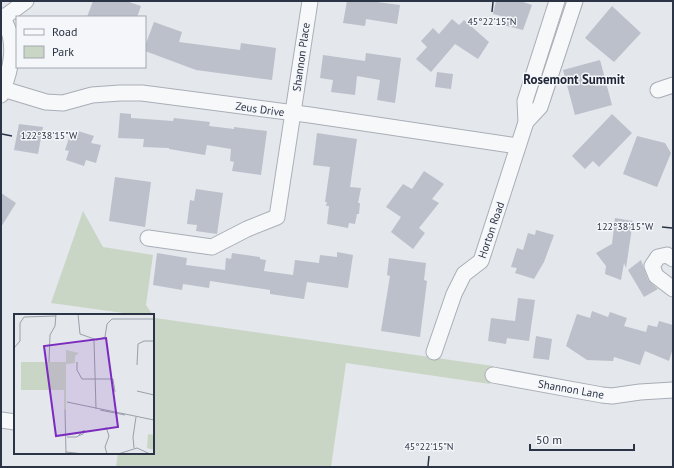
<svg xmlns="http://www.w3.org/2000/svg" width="674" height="468" font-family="'PT Sans',sans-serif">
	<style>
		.green { fill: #c9d6c5 }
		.building { fill: #bbc0ca }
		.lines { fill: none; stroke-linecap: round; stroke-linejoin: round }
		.minor-casing { stroke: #a9aeb7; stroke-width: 17 }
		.minor { stroke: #f7f8fa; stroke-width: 15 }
		.ticks { fill: none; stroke: #2b3445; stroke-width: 1.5 }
		.labels { text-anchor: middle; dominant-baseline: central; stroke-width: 3; stroke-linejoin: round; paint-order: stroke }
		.street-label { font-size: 11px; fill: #2b3445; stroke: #f4f6f9 }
		.quarter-label { font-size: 13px; font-weight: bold; fill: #1d2536; stroke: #f4f6f9 }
		.inset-road { fill: none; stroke: #9a9fa9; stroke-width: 1 }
		.view { fill: #7b2cbf; fill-opacity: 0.15; stroke: #7b2cbf; stroke-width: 2 }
		.inset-edge { fill: none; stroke: #2b3445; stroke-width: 2 }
		.ticks-label { font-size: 10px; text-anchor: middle; fill: #2b3445; stroke: #f4f6f9; stroke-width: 3; stroke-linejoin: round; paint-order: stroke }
	</style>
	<rect width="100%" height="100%" fill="#e4e7ec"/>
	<polygon class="green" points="83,211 103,247 153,255 146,305 155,318 493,366 490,384 346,363 331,467 116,467 118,453 153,453 153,315 138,315 51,303"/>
	<g class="building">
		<polygon points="93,1 126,1 141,6 137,17 87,17"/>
		<polygon points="347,1 369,1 400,5 397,24 366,19 365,26 343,23"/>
		<polygon points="496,1 520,1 532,5 523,30 503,25 505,17 493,14"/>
		<polygon points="612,6 641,33 614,62 585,38"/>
		<polygon points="452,19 459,25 464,20 489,42 478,59 455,44 431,72 416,59 427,47 421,41 433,28 439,34"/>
		<polygon points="154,22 182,32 179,42 240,50 241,43 276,48 272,80 196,70 145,51 145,46"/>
		<polygon points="366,53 401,58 395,103 377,100 380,80 357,76 355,95 331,92 333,80 320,78 323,55 365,61"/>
		<polygon points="600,60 612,105 575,115 563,70"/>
		<polygon points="437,72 453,74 451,89 435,87"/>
		<polygon points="120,113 131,114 131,118 173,121 174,118 210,122 209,126 234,129 234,127 267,131 261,175 232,171 234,162 230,161 231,149 207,145 205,155 169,149 169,148 143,147 144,139 118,138"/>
		<polygon points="612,114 632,133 599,167 593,161 585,169 572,156"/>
		<polygon points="19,124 43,127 38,154 14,150"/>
		<polygon points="78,131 94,136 91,143 101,145 96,163 86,160 84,166 66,160 69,151 65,150 69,138 75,140"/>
		<polygon points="317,133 357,139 350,187 361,188 358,203 360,203 359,214 357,214 355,224 349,223 348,228 327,224 329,206 326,206 327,202 325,202 330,167 313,165"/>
		<polygon points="637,136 665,143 671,153 657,187 623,174"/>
		<polygon points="424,171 444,184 432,199 439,203 419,228 425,233 413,249 391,232 401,217 386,207 403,184 412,189"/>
		<polygon points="115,177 151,182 145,227 109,221"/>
		<polygon points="196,189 223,193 217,234 196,231 197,225 187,224 190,200 194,201"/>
		<polygon points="1,193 16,203 1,227"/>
		<polygon points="615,218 633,221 626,268 624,263 621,280 605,274 606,266 596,253 612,244"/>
		<polygon points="536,230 554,235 544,262 534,279 515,273 517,268 511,267 517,248 523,250 528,233 535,235"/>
		<polygon points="337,252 353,255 348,288 307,282 304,299 270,294 270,290 210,281 209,288 183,284 182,290 153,285 157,253 187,258 186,265 225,270 226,258 231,259 232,253 260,257 260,259 266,260 264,271 293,275 295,260 319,263 320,255 337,257"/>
		<polygon points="389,258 426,263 424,280 427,281 420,337 381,331 390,276 387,275"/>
		<polygon points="641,260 648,280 658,289 644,297 628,270"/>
		<polygon points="518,298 535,300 529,341 507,338 506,344 488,341 491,318 515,321"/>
		<polygon points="592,311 608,317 610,312 627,318 624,326 646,332 648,325 657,327 659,321 673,325 673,348 669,361 645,351 640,365 614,357 613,361 587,360 566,346 577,314 590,318"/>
		<polygon points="536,336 552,339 549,360 533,358"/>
	</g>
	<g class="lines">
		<g class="minor-casing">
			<g id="minor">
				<path d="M1,16C19,40 11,70 1,95"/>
				<polyline points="3,18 26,1"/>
				<polyline points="3,89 46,102 63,103 92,95 120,93 142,93 310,115 518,146"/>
				<polyline points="658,90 673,85"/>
				<polyline points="526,122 540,107 575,1"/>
				<polyline points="148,238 212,247 247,229 277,217 310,1"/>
				<polyline points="673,259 667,255 658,257 652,266 656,276 673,289"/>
				<polyline points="434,352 454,294 464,274 481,261 526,122 525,101 557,1"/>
				<polyline points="493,375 602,395 612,396 640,392 673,390"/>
				<polyline points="1,420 15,422"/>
			</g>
		</g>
		<use href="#minor" class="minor"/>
	</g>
	<path class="ticks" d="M492,12L493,2M2,134L12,136M662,227L672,228M428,466L429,456"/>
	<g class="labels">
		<g class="street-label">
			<text transform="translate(301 57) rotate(-82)">Shannon Place</text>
			<text transform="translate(260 109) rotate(8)">Zeus Drive</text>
			<text transform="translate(491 230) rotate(-71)">Horton Road</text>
			<text transform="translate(571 389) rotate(10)">Shannon Lane</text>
		</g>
		<g class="quarter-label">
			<text x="574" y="79">Rosemont Summit</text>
		</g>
	</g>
	<g transform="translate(14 314)">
		<rect width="140" height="140" fill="#e4e7ec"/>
		<path d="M52,36L65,39L61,42V49L52,50V96H50V76H7V48H52ZM134,120L140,121V136L133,134Z" fill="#c9d6c5"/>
		<path class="inset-road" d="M64,0L66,20L83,26L91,23L93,10L98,5H140M80,26L82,95M0,34L6,27V9L10,3L42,2M35,48L36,21L41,12L42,0M63,48V56L68,65H99L101,78M123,51L124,30L130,27H140M123,77L140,81M53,88L140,106M51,96L52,140M86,96L111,101M92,113L95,122L91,133L93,140M53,123H63L70,116L69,120L64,122M120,134L119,123L122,103M52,138L70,140M104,140L123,134L136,140"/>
		<path class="view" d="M92,24L104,113L42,122L30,32Z"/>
		<rect width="140" height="140" class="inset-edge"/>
	</g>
	<g class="ticks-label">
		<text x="492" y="25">45°22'15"N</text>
		<text x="49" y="139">122°38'15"W</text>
		<text x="625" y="230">122°38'15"W</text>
		<text x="429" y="450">45°22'15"N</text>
	</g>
	<rect width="674" height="468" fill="none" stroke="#2b3445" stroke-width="4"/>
	<rect x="16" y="16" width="130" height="52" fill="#f4f6f9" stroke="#a4a8b1"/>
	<rect x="24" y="29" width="20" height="6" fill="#f7f8fa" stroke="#a4a8b1"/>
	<text x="52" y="36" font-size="12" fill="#2b3445">Road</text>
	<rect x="24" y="46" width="20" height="12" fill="#c9d6c5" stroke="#a4a8b1"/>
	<text x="52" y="56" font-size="12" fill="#2b3445">Park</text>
	<path d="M530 444v6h104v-6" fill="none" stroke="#2b3445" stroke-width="2"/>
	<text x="536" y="444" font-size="12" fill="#2b3445" stroke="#f4f6f9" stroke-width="3" paint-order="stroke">50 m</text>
</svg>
